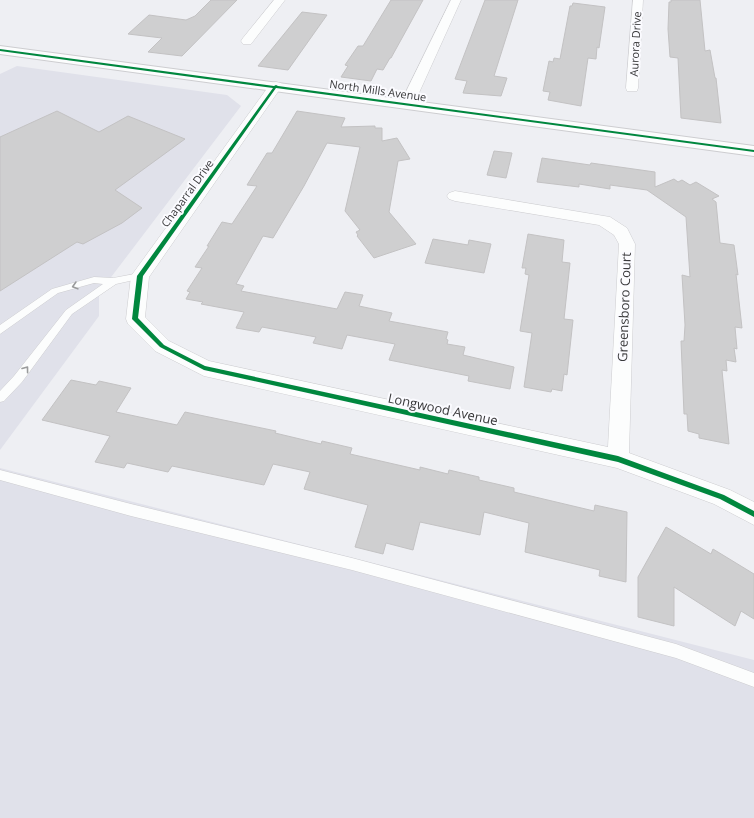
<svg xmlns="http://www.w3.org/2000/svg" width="754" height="818" font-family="'Open Sans',sans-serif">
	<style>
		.built { fill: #e0e1ea }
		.building { fill: #cfcfd0; stroke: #c3c2c3 }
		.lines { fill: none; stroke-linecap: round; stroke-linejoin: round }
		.lane-casing { stroke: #cdcdd0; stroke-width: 1 }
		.street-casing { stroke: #cdcdd0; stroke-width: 1 }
		.secondary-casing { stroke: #cdcdd0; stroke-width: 2 }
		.lane { fill: #fcfdfd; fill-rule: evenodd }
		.street { fill: #fcfdfd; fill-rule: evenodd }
		.secondary { fill: #fcfdfd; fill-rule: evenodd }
		.cycleway-casing { stroke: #fbfbff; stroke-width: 2 }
		.cycleway { fill: #00873e; fill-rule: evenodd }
		.oneway { stroke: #9a9b9c }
		.labels { text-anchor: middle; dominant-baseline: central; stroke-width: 4; stroke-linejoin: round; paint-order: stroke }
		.far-street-label { font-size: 11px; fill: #39393b; stroke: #fbfbff }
		.street-label { font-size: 13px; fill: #39393b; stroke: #fbfbff }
	</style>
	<rect width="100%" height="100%" fill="#eeeff3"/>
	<g class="built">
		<polygon points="17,66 227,95 241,106 99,293 99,316 0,450 0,74"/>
		<polygon points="0,468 754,660 754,818 0,818"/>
	</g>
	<g class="building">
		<polygon points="211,0 237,0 182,56 148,52 162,38 128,34 149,15 186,20 195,16"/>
		<polygon points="391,0 423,0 391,58 390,58 383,70 377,69 371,81 341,77 348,66 345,65 358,46 363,46"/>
		<polygon points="485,0 518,0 494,76 507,78 501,96 463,93 467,81 455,79"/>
		<polygon points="671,0 700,0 705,51 710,50 715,78 716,78 721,123 681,118 678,58 670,57 668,29 669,2 671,2"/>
		<polygon points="573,3 605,7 599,48 597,47 596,59 588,58 581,106 548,100 550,92 543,91 549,61 553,62 554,58 560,59 570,6 572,6"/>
		<polygon points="302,12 327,15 288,70 258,66"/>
		<polygon points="57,111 99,132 128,116 185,139 115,190 142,208 122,223 83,244 77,242 0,291 0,137"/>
		<polygon points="297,111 345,118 341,127 375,126 375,128 382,128 382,141 397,138 410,159 398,161 389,212 416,244 374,258 357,236 358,235 356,232 360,230 345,211 360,147 327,143 304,186 273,238 263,236 236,284 244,286 241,291 337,309 345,292 363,295 359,306 392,313 389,321 448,332 446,339 448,340 447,344 465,347 463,355 514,367 510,389 468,381 469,376 389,360 395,344 347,335 342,349 313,343 316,337 262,327 259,332 236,328 244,312 201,304 203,302 186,299 190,292 187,291 202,268 195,267 209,246 207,246 222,222 232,224 257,186 247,185 267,153 272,153"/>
		<polygon points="494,151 512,153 506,178 487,175"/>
		<polygon points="542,158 590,165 591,163 655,172 655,187 674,179 678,182 682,180 690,185 696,182 719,196 712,199 716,202 720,243 734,245 738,275 736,274 742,328 735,327 737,349 734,348 736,362 726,360 727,371 722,370 729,444 699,438 699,434 688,431 687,414 684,414 681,341 684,341 685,325 682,275 690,277 686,217 647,190 610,185 610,189 579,184 579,187 537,182"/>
		<polygon points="528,234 564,240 562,262 570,263 564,319 573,320 567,375 564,374 562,391 552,389 551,392 524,387 532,333 520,331 529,275 525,274 526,268 522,268"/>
		<polygon points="433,239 468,245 469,240 491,244 484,273 425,263"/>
		<polygon points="71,380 96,385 99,381 131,388 116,412 177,425 185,412 276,431 275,433 321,444 322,441 352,448 350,454 420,470 420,467 448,474 449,470 479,477 479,480 514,488 514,492 594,511 595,505 627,512 626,582 599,576 600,570 525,552 529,523 484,512 480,535 420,522 413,550 386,543 383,554 355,547 368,505 304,489 310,472 273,464 264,485 172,466 168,472 127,463 124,468 95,462 110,436 42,420"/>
		<polygon points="666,527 711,554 713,549 754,574 754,619 741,611 735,626 674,587 674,626 638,617 638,577"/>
	</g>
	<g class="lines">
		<g class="lane-casing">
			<g id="lane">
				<polygon points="140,273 143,274 145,276 143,278 116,284 72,314 22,382 4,401 0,402 0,391 14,376 66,310 103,284 94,283 58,293 0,334 0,325 52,289 94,277 113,278"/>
				<polygon points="0,470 131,504 352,558 676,644 754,673 754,687 676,658 352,570 131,516 0,480"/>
			</g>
		</g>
		<g class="street-casing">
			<g id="street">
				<polygon points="274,0 285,0 251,44 243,44 241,41 243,38"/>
				<polygon points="451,0 461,0 414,104 412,107 402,107 400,104"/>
				<polygon points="633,0 643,0 638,88 637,91 627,91 626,88"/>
				<polygon points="276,82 281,83 282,86 149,277 145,317 169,341 209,361 608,447 619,244 614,235 599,225 455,201 449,199 447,196 449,193 455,191 610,217 627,228 635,244 629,453 730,490 754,502 754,525 714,504 617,468 204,376 155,351 128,324 126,319 131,276 134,272 271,83"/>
			</g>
		</g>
		<g class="secondary-casing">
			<polygon id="secondary" points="0,46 754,146 754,156 0,54"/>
		</g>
		<use href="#lane" class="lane"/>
		<use href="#street" class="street"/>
		<use href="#secondary" class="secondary"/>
		<g class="cycleway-casing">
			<polygon id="cycleway" points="0,49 274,86 276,85 278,86 754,150 754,152 276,88 143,276 138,318 164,345 205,366 618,456 724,495 754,511 754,517 720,499 618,462 204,370 160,347 132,319 137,276 273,88 0,51"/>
		</g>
		<use href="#cycleway" class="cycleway"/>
	</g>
	<defs><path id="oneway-chevron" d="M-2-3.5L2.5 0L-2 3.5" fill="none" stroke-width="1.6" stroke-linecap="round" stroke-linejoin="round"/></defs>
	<g class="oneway">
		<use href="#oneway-chevron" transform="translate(75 286) rotate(164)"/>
		<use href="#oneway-chevron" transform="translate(26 369) rotate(-53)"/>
	</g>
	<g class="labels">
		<g class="far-street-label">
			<text transform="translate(635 44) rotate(-87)">Aurora Drive</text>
			<text transform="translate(378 90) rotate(8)">North Mills Avenue</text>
			<text transform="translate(187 193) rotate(-54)">Chaparral Drive</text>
		</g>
		<g class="street-label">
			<text transform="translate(624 307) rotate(-88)">Greensboro Court</text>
			<text transform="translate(443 409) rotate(12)">Longwood Avenue</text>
		</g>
	</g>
</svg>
